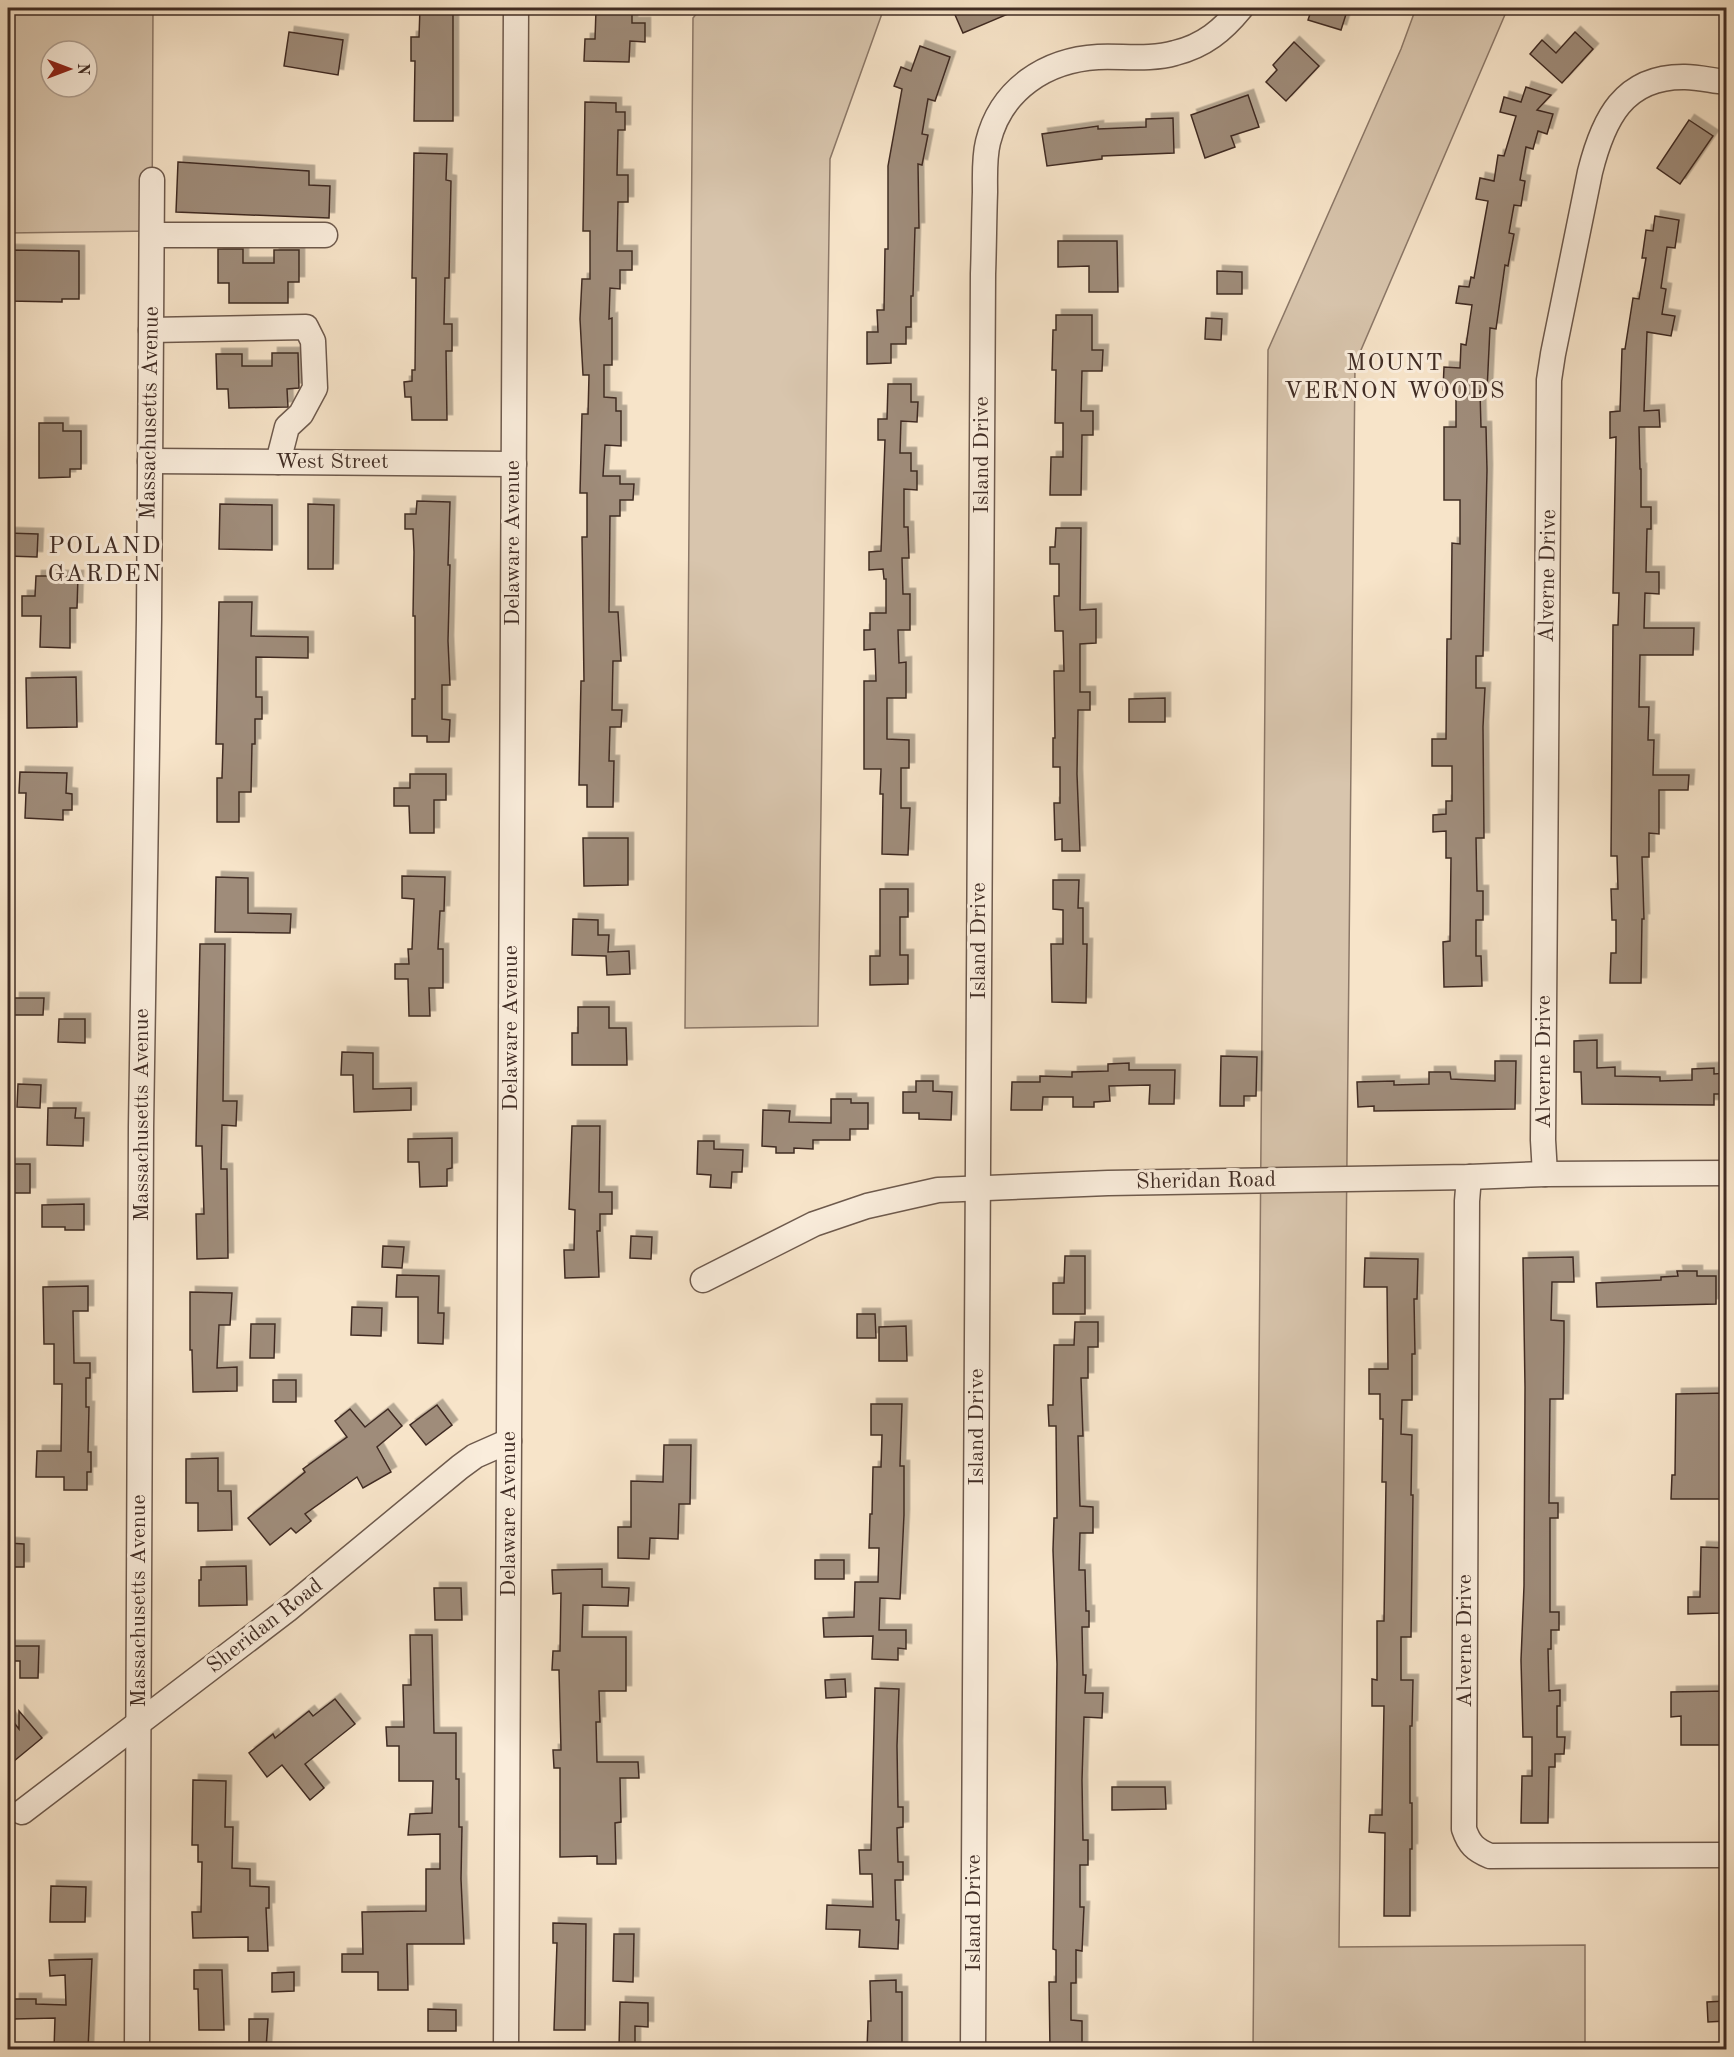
<svg xmlns="http://www.w3.org/2000/svg" width="1734" height="2057" font-family="'Old Standard TT',serif">
	<style>
		.green { fill: #d8c5ad; stroke: #8c7868; stroke-width: 1.5; fill-rule: evenodd }
		.building { fill: #9f8c7a; stroke: #402c24; stroke-width: 1.5; filter: url(#shadow) }
		.lines { fill: none; stroke-linecap: round; stroke-linejoin: round }
		.minor-casing { stroke: #6e5a4d; stroke-width: 27 }
		.minor { stroke: #faeddc; stroke-width: 24 }
		.labels { text-anchor: middle; dominant-baseline: central; stroke-width: 6; stroke-linejoin: round; paint-order: stroke }
		.street-label { font-size: 22px; fill: #402c24; stroke: #faeddc }
		.neighbourhood-label { font-size: 24px; letter-spacing: 1.5px; fill: #402c24; stroke: #faeddc }
	</style>
	<defs>
		<filter id="shadow"><feDropShadow dx="5.5" dy="-5.5" stdDeviation="0" flood-color="#0004"/></filter>
	</defs>
	<rect width="100%" height="100%" fill="#f7e4c9"/>
	<filter id="stains"><feTurbulence type="fractalNoise" baseFrequency=".00333" numOctaves="4"/><feColorMatrix values="0 0 0 0 .2 0 0 0 0 .09 0 0 0 0 .02 0 0 0 .5 -.17"/></filter>
	<radialGradient id="worn" r=".72"><stop offset=".6" stop-color="#630" stop-opacity="0"/><stop offset="1" stop-color="#630" stop-opacity=".3"/></radialGradient>
	<g class="green">
		<path d="M8,8H153L152,231L8,233ZM51,51H87V87H51Z"/>
		<polygon points="701,8 884,8 830,159 818,1026 685,1028 693,18"/>
		<polygon points="1416,8 1510,8 1507,10 1355,364 1339,1947 1585,1945 1585,2049 1253,2050 1268,350 1401,49"/>
	</g>
	<g class="building">
		<polygon points="420,8 453,8 453,121 414,121 415,61 411,61 411,37 419,37"/>
		<polygon points="952,8 1022,8 963,33"/>
		<polygon points="1312,8 1348,8 1341,30 1308,20"/>
		<polygon points="596,10 632,11 632,23 645,23 645,42 630,41 629,62 584,61 585,39 595,39"/>
		<polygon points="289,32 343,40 338,75 284,66"/>
		<polygon points="1575,32 1593,49 1562,83 1530,54 1542,40 1556,53"/>
		<polygon points="1294,42 1319,66 1286,101 1266,82 1277,70 1273,65"/>
		<polygon points="920,46 950,57 935,101 928,99 922,134 928,135 922,165 918,164 919,228 915,228 913,296 911,296 911,327 906,327 906,344 891,344 891,363 867,364 867,332 878,332 877,310 884,310 885,249 888,249 888,166 902,89 894,86 901,67 911,71"/>
		<polygon points="1526,87 1551,95 1537,110 1553,114 1547,134 1538,131 1533,149 1526,147 1520,180 1525,181 1521,206 1514,205 1509,233 1514,234 1508,266 1505,265 1496,329 1490,328 1487,391 1480,391 1481,427 1486,427 1487,470 1483,656 1476,656 1476,688 1485,688 1483,727 1484,838 1476,838 1477,891 1483,891 1483,920 1476,920 1476,956 1481,956 1482,986 1444,987 1443,942 1450,941 1451,858 1446,858 1446,831 1433,832 1433,815 1446,814 1446,801 1452,801 1452,766 1432,766 1432,739 1446,739 1447,639 1451,639 1452,543 1460,544 1460,500 1444,500 1444,427 1456,427 1456,390 1443,390 1444,367 1460,368 1461,344 1466,345 1472,305 1456,303 1459,286 1469,287 1471,277 1474,278 1488,201 1476,199 1480,178 1494,181 1498,155 1504,156 1516,116 1500,112 1504,97 1521,102"/>
		<polygon points="1248,95 1259,127 1231,136 1235,147 1205,158 1191,115"/>
		<polygon points="585,102 616,103 616,112 625,112 625,130 618,130 617,175 628,175 628,202 618,202 617,251 632,251 632,270 620,270 620,289 610,288 609,319 612,318 612,365 604,365 604,397 616,398 616,411 621,411 621,446 605,445 603,476 620,476 620,484 634,484 633,500 620,500 620,516 610,516 609,612 618,612 621,661 613,661 612,710 622,710 621,727 610,727 609,761 614,761 613,807 587,807 587,785 579,785 581,681 584,681 582,537 587,537 587,493 580,493 582,414 588,414 589,375 583,375 580,319 582,279 590,279 590,231 583,231"/>
		<polygon points="1173,118 1174,153 1102,156 1102,159 1047,166 1042,134 1098,126 1098,129 1146,127 1146,119"/>
		<polygon points="1689,120 1713,136 1680,184 1657,168"/>
		<polygon points="414,153 447,154 446,180 451,181 449,278 445,278 444,324 452,324 452,351 446,351 447,420 412,420 411,397 405,397 404,382 412,381 412,370 415,370 416,278 412,278"/>
		<polygon points="178,162 309,171 309,185 330,186 329,218 176,212"/>
		<polygon points="1655,216 1679,220 1675,248 1667,247 1661,288 1666,289 1662,314 1675,316 1671,336 1647,332 1644,411 1659,410 1660,427 1639,427 1640,469 1641,469 1641,507 1651,507 1651,529 1647,529 1646,572 1659,572 1659,594 1645,593 1644,628 1694,628 1693,655 1640,655 1639,707 1649,707 1648,740 1654,740 1653,775 1689,775 1688,790 1659,790 1659,834 1649,833 1649,857 1642,857 1644,919 1642,919 1641,983 1610,983 1611,953 1616,953 1616,920 1612,920 1611,889 1618,889 1617,856 1611,856 1613,625 1618,625 1619,593 1613,593 1616,437 1610,438 1610,412 1620,411 1622,349 1625,349 1633,298 1639,299 1646,258 1642,258 1646,230 1653,231"/>
		<polygon points="1058,241 1117,241 1118,292 1089,292 1089,266 1058,267"/>
		<polygon points="218,249 243,249 243,263 274,263 274,250 299,250 299,282 288,282 288,303 229,303 229,283 218,283"/>
		<polygon points="8,250 79,251 79,299 62,299 62,302 8,301"/>
		<polygon points="1217,271 1242,272 1242,294 1217,294"/>
		<polygon points="1056,315 1092,315 1092,350 1103,350 1102,371 1082,371 1081,411 1093,411 1093,435 1082,435 1081,495 1050,495 1051,457 1063,457 1063,423 1055,423 1056,370 1052,370 1053,330 1056,330"/>
		<polygon points="1206,318 1222,319 1221,340 1205,339"/>
		<polygon points="272,353 298,353 299,388 287,389 288,407 229,408 228,389 217,389 216,354 242,354 242,366 272,366"/>
		<polygon points="888,384 911,384 911,402 918,402 917,422 901,421 900,453 911,453 911,471 917,471 917,490 904,489 904,527 908,527 909,558 902,558 903,594 910,594 910,630 898,630 899,663 906,662 906,698 887,698 887,739 909,740 909,768 901,768 901,808 910,808 908,855 882,854 883,794 880,794 881,769 864,769 864,681 876,681 875,649 864,650 864,630 870,630 870,613 886,613 886,579 884,579 883,569 869,570 869,552 881,551 885,440 878,440 878,419 887,419"/>
		<polygon points="39,423 63,423 63,431 81,431 81,469 70,469 70,477 39,478"/>
		<polygon points="417,501 450,502 448,565 450,565 448,641 450,685 442,685 442,719 450,720 449,742 427,742 427,736 412,736 412,699 415,699 415,616 413,616 414,552 413,529 405,529 405,514 416,514"/>
		<polygon points="220,504 272,505 272,550 219,549"/>
		<polygon points="308,504 334,505 333,569 308,569"/>
		<polygon points="1056,528 1081,528 1080,610 1096,609 1096,643 1080,644 1080,692 1090,692 1090,710 1078,710 1077,774 1080,851 1062,851 1062,839 1055,840 1054,803 1060,803 1060,767 1053,767 1053,738 1055,738 1054,671 1064,671 1063,631 1055,631 1054,596 1059,596 1059,564 1050,564 1050,547 1055,547"/>
		<polygon points="8,533 38,534 37,557 8,556"/>
		<polygon points="36,576 78,576 77,608 70,608 70,648 40,647 41,616 22,616 22,596 35,596"/>
		<polygon points="219,602 252,602 251,636 308,637 308,658 256,657 256,697 262,697 262,719 255,719 255,744 252,744 251,792 239,792 239,822 217,822 217,778 222,778 223,744 216,744"/>
		<polygon points="76,677 77,727 27,728 26,678"/>
		<polygon points="1165,698 1165,722 1129,722 1129,699"/>
		<polygon points="20,772 67,773 66,793 72,794 72,810 63,810 63,820 25,818 26,793 19,793"/>
		<polygon points="410,774 446,774 446,800 434,800 434,833 410,833 409,806 394,806 394,788 410,788"/>
		<polygon points="583,838 628,838 628,885 584,886"/>
		<polygon points="402,876 445,877 444,911 440,911 438,949 443,949 443,988 429,988 430,1016 409,1016 408,979 395,979 395,964 409,964 408,949 412,949 414,899 402,898"/>
		<polygon points="216,877 248,878 248,913 291,914 290,933 215,932"/>
		<polygon points="1053,880 1079,880 1078,908 1083,908 1083,944 1087,944 1086,1003 1052,1002 1051,944 1063,944 1063,910 1053,909"/>
		<polygon points="880,889 908,889 908,917 900,917 900,955 908,955 908,984 870,985 870,956 880,956"/>
		<polygon points="573,919 598,920 598,935 609,935 608,952 629,951 630,974 607,975 606,956 572,955"/>
		<polygon points="200,944 225,944 223,1101 237,1101 236,1126 222,1125 221,1169 227,1169 228,1258 197,1259 196,1214 204,1214 202,1146 196,1146"/>
		<polygon points="14,998 44,998 43,1015 14,1015"/>
		<polygon points="578,1007 609,1007 609,1028 626,1028 627,1065 572,1065 572,1033 578,1033"/>
		<polygon points="59,1019 85,1019 85,1043 58,1042"/>
		<polygon points="1597,1040 1597,1068 1615,1067 1615,1076 1660,1077 1660,1081 1692,1080 1692,1069 1714,1068 1714,1074 1726,1073 1726,1094 1714,1094 1714,1105 1582,1104 1581,1072 1574,1072 1574,1041"/>
		<polygon points="342,1052 373,1053 373,1089 411,1088 411,1110 354,1112 353,1075 341,1075"/>
		<polygon points="1221,1056 1257,1057 1256,1096 1244,1096 1244,1106 1220,1106"/>
		<polygon points="1495,1061 1516,1061 1515,1109 1374,1111 1374,1106 1358,1107 1357,1082 1394,1081 1394,1085 1429,1084 1429,1072 1450,1072 1451,1079 1495,1081"/>
		<polygon points="1129,1063 1129,1070 1175,1070 1174,1104 1149,1104 1150,1085 1109,1086 1110,1101 1094,1102 1094,1107 1073,1107 1073,1097 1043,1097 1042,1110 1011,1110 1012,1082 1040,1082 1040,1076 1072,1077 1072,1072 1108,1071 1108,1064"/>
		<polygon points="916,1081 933,1081 933,1091 952,1092 951,1120 919,1119 919,1113 903,1113 903,1092 916,1092"/>
		<polygon points="18,1084 41,1085 40,1108 17,1107"/>
		<polygon points="831,1099 851,1099 851,1103 868,1103 868,1129 850,1129 850,1140 813,1140 813,1149 794,1148 794,1153 776,1153 776,1147 762,1146 763,1110 790,1111 789,1122 831,1123"/>
		<polygon points="48,1108 76,1108 75,1118 84,1118 83,1146 47,1145"/>
		<polygon points="572,1126 600,1126 599,1192 612,1192 612,1214 600,1214 600,1231 597,1231 599,1277 565,1278 564,1250 574,1250 575,1210 569,1209"/>
		<polygon points="452,1138 452,1168 447,1169 447,1186 420,1187 419,1162 408,1162 408,1139"/>
		<polygon points="698,1141 714,1141 714,1149 743,1150 742,1172 732,1172 731,1188 710,1187 711,1175 697,1174"/>
		<rect x="8" y="1164" width="22" height="29"/>
		<polygon points="84,1204 84,1230 65,1230 65,1227 42,1227 42,1205"/>
		<polygon points="631,1236 652,1237 651,1259 630,1258"/>
		<polygon points="383,1246 404,1247 402,1268 382,1267"/>
		<polygon points="1065,1256 1085,1256 1085,1314 1053,1314 1053,1283 1064,1283"/>
		<polygon points="1573,1257 1574,1282 1552,1282 1551,1320 1564,1321 1564,1340 1563,1399 1550,1399 1549,1503 1558,1503 1558,1518 1550,1518 1550,1612 1559,1612 1559,1630 1551,1630 1551,1649 1548,1649 1549,1691 1560,1690 1560,1706 1557,1706 1557,1737 1565,1737 1564,1754 1555,1754 1555,1767 1549,1767 1548,1823 1521,1823 1522,1776 1532,1776 1532,1737 1523,1737 1521,1660 1524,1586 1525,1387 1523,1258"/>
		<polygon points="1365,1258 1418,1259 1417,1299 1414,1299 1415,1354 1412,1354 1412,1400 1402,1400 1401,1434 1412,1435 1411,1495 1413,1495 1411,1637 1401,1637 1401,1680 1413,1680 1412,1726 1410,1726 1410,1803 1412,1803 1412,1849 1410,1849 1410,1916 1384,1916 1385,1833 1369,1832 1370,1815 1382,1815 1384,1706 1372,1706 1372,1679 1377,1680 1377,1621 1384,1621 1386,1482 1382,1482 1383,1419 1380,1419 1380,1394 1369,1394 1369,1369 1388,1369 1387,1287 1364,1287"/>
		<polygon points="1677,1271 1697,1271 1697,1276 1716,1276 1716,1304 1597,1307 1596,1283 1661,1280 1661,1277 1678,1276"/>
		<polygon points="397,1275 439,1276 438,1313 444,1313 443,1344 418,1343 418,1297 396,1297"/>
		<polygon points="88,1286 88,1311 73,1311 74,1363 90,1363 90,1378 86,1378 86,1407 89,1407 88,1452 91,1452 91,1472 87,1472 87,1490 64,1490 64,1477 36,1477 37,1451 61,1451 62,1384 54,1384 54,1344 44,1344 43,1287"/>
		<polygon points="190,1292 232,1293 230,1325 219,1325 217,1368 237,1367 237,1391 193,1392 192,1350 190,1350"/>
		<polygon points="352,1307 382,1308 381,1336 351,1335"/>
		<polygon points="857,1314 875,1314 876,1338 857,1338"/>
		<polygon points="1075,1322 1098,1322 1098,1347 1088,1347 1088,1378 1081,1378 1083,1436 1078,1436 1080,1506 1093,1507 1093,1533 1080,1533 1079,1570 1085,1570 1086,1611 1089,1611 1089,1627 1082,1627 1083,1675 1086,1675 1085,1693 1103,1693 1102,1718 1084,1717 1082,1780 1083,1840 1088,1840 1088,1865 1080,1865 1080,1907 1084,1907 1082,1951 1076,1950 1076,1983 1071,1983 1071,2020 1082,2021 1082,2049 1050,2049 1049,1982 1056,1982 1056,1950 1053,1949 1057,1664 1053,1550 1054,1518 1057,1518 1056,1426 1049,1426 1048,1405 1053,1405 1054,1345 1074,1345"/>
		<polygon points="251,1324 275,1324 274,1358 250,1358"/>
		<polygon points="906,1326 907,1361 879,1361 879,1327"/>
		<rect x="273" y="1380" width="23" height="22"/>
		<polygon points="1726,1393 1726,1499 1671,1499 1672,1475 1675,1475 1676,1394"/>
		<polygon points="871,1404 902,1404 900,1466 904,1466 904,1515 900,1599 880,1598 879,1630 906,1630 906,1649 898,1648 898,1660 872,1659 873,1636 824,1637 823,1618 854,1617 855,1582 878,1582 879,1548 869,1548 870,1514 872,1514 873,1467 881,1467 882,1435 871,1435"/>
		<polygon points="437,1405 452,1425 426,1445 410,1425"/>
		<polygon points="350,1409 365,1427 388,1409 402,1426 377,1447 391,1472 363,1488 357,1477 305,1514 311,1521 296,1533 291,1528 270,1545 248,1518 305,1472 303,1469 347,1437 335,1421"/>
		<polygon points="664,1445 691,1445 690,1504 679,1504 678,1539 650,1538 649,1559 618,1558 618,1527 631,1527 631,1481 663,1482"/>
		<polygon points="218,1458 218,1491 231,1491 232,1530 198,1531 198,1503 186,1503 186,1459"/>
		<polygon points="8,1543 24,1544 24,1567 8,1567"/>
		<polygon points="1701,1547 1726,1548 1726,1571 1720,1571 1721,1613 1688,1614 1688,1597 1700,1597"/>
		<rect x="815" y="1560" width="29" height="19"/>
		<polygon points="246,1566 247,1605 199,1606 199,1580 201,1580 201,1567"/>
		<polygon points="602,1569 602,1587 629,1588 628,1606 583,1605 582,1637 626,1637 626,1691 599,1691 600,1722 596,1722 597,1762 638,1762 639,1778 620,1778 621,1822 615,1823 616,1864 597,1864 597,1856 560,1857 560,1768 554,1768 553,1750 561,1750 559,1670 552,1670 553,1651 560,1651 561,1593 553,1594 552,1570"/>
		<polygon points="434,1588 461,1588 462,1620 435,1620"/>
		<polygon points="410,1635 432,1635 434,1733 456,1733 456,1779 459,1779 459,1827 462,1827 461,1879 464,1944 407,1944 408,1990 378,1990 378,1972 342,1972 342,1954 363,1954 362,1912 426,1911 426,1869 440,1869 440,1834 408,1835 410,1814 432,1813 433,1781 399,1781 399,1746 387,1746 386,1727 404,1727 403,1685 411,1685"/>
		<polygon points="8,1646 39,1646 38,1678 20,1678 20,1661 8,1661"/>
		<polygon points="845,1679 846,1697 826,1698 825,1680"/>
		<polygon points="875,1688 899,1689 897,1746 898,1807 903,1807 903,1827 897,1828 898,1862 903,1862 903,1880 895,1880 896,1920 899,1920 898,1949 859,1947 860,1930 826,1929 827,1905 873,1907 872,1874 860,1874 859,1850 871,1850"/>
		<polygon points="1726,1691 1726,1745 1681,1745 1681,1716 1671,1717 1671,1692"/>
		<polygon points="335,1699 355,1724 305,1764 324,1788 310,1800 282,1765 267,1777 249,1753 273,1734 275,1738 309,1711 313,1716"/>
		<polygon points="19,1711 42,1738 8,1766 8,1715 19,1729"/>
		<polygon points="193,1780 226,1781 225,1827 233,1827 232,1868 250,1869 250,1886 269,1887 269,1908 266,1908 268,1951 248,1951 248,1937 193,1938 192,1912 201,1912 202,1862 198,1862 198,1845 192,1845"/>
		<polygon points="1112,1787 1165,1787 1166,1809 1112,1810"/>
		<polygon points="51,1886 86,1887 85,1922 50,1922"/>
		<polygon points="553,1923 586,1924 585,2030 554,2030 557,1943 553,1943"/>
		<polygon points="614,1934 634,1934 633,1982 613,1981"/>
		<polygon points="92,1959 88,2049 54,2049 55,2018 14,2019 14,1999 36,1999 36,2004 66,2005 65,1975 50,1976 49,1960"/>
		<polygon points="194,1970 222,1970 224,2030 199,2030 198,1989 194,1989"/>
		<polygon points="294,1972 294,1991 272,1992 272,1973"/>
		<polygon points="896,1980 896,1992 902,1992 902,2049 867,2049 868,2021 871,2021 870,1981"/>
		<polygon points="1726,2001 1726,2021 1708,2022 1707,2002"/>
		<polygon points="620,2002 648,2003 648,2027 635,2026 635,2049 619,2049"/>
		<polygon points="428,2009 456,2010 456,2031 428,2031"/>
		<polygon points="249,2019 268,2019 266,2049 249,2049"/>
	</g>
	<g class="lines">
		<g class="minor-casing">
			<g id="minor">
				<polyline points="152,235 325,235"/>
				<polyline points="151,330 306,327 313,341 315,388 301,414 287,427 278,462"/>
				<polyline points="150,461 514,464"/>
				<path d="M1545,1174L1543,1140L1549,380L1553,354L1590,172C1603,120 1623,76 1685,77C1699,77 1713,81 1726,82"/>
				<path d="M1469,1177L1467,1201L1464,1829C1469,1844 1475,1850 1490,1856L1726,1855"/>
				<polyline points="703,1280 814,1224 867,1206 938,1190 1108,1183 1469,1177 1545,1174 1726,1173"/>
				<polyline points="22,1812 287,1610 460,1467 475,1456 509,1441"/>
				<polyline points="137,2050 141,1127 149,619 152,180"/>
				<polyline points="506,2050 516,8"/>
				<path d="M973,2050L983,274C984,247 984,220 985,192C985,176 984,158 988,142C1001,89 1046,60 1098,57C1124,56 1151,60 1175,53C1204,46 1223,30 1241,8"/>
			</g>
		</g>
		<use href="#minor" class="minor"/>
	</g>
	<g class="labels">
		<g class="street-label">
			<text transform="translate(150 413) rotate(-89)">Massachusetts Avenue</text>
			<text transform="translate(982 455) rotate(-90)">Island Drive</text>
			<text x="332" y="462">West Street</text>
			<text transform="translate(513 543) rotate(-90)">Delaware Avenue</text>
			<text transform="translate(1548 576) rotate(-89)">Alverne Drive</text>
			<text transform="translate(979 941) rotate(-90)">Island Drive</text>
			<text transform="translate(511 1028) rotate(-90)">Delaware Avenue</text>
			<text transform="translate(1544 1062) rotate(-90)">Alverne Drive</text>
			<text transform="translate(142 1115) rotate(-90)">Massachusetts Avenue</text>
			<text transform="translate(1206 1181) rotate(-1)">Sheridan Road</text>
			<text transform="translate(977 1427) rotate(-90)">Island Drive</text>
			<text transform="translate(509 1514) rotate(-90)">Delaware Avenue</text>
			<text transform="translate(139 1601) rotate(-90)">Massachusetts Avenue</text>
			<text transform="translate(265 1626) rotate(-38)">Sheridan Road</text>
			<text transform="translate(1465 1641) rotate(-90)">Alverne Drive</text>
			<text transform="translate(974 1913) rotate(-90)">Island Drive</text>
		</g>
		<g class="neighbourhood-label">
			<text x="1395" y="364">MOUNT<tspan x="1395" dy="28">VERNON WOODS</tspan></text>
			<text x="105" y="547">POLAND<tspan x="105" dy="28">GARDEN</tspan></text>
		</g>
	</g>
	<rect width="1734" height="2057" fill="none" stroke="#f7e4c9" stroke-width="30"/>
	<rect x="9" y="9" width="1716" height="2039" fill="none" stroke="#402c24" stroke-width="3"/>
	<rect x="15" y="15" width="1704" height="2027" fill="none" stroke="#402c24" stroke-width="1.5"/>
	<g transform="translate(69 69) rotate(90)"><circle r="28" fill="#faeddc" stroke="#b0a092" stroke-width="1.5"/>
	<path d="M0-4.5L10 22L0 15L-10 22Z" fill="#8f2418"/>
	<text y="-9" font-size="16" font-weight="bold" text-anchor="middle" fill="#402c24">N</text>
	</g>
	<rect width="100%" height="100%" filter="url(#stains)"/>
	<rect width="100%" height="100%" fill="url(#worn)"/>
</svg>
